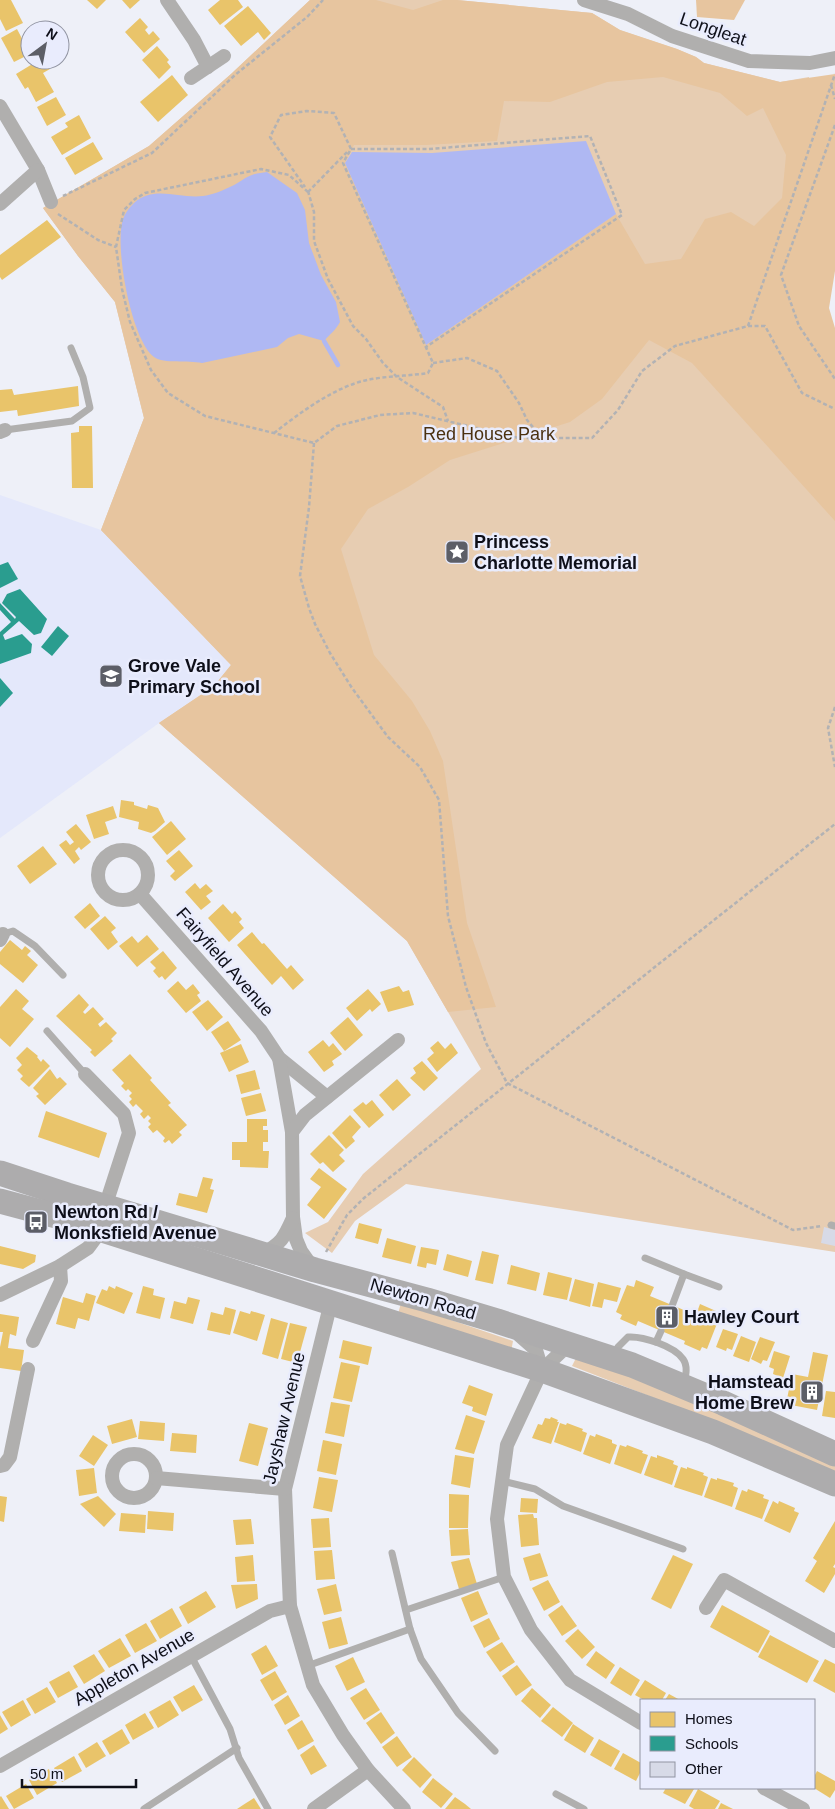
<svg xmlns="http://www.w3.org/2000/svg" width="835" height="1809" font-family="Helvetica,sans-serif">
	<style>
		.built { fill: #e4e8fb }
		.green { fill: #e7cdb2 }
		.forest { fill: #e7c59f; fill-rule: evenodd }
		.water { fill: #afb8f3 }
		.homes { fill: #e9c46a }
		.schools { fill: #2a9d8f }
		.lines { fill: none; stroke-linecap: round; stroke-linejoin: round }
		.stream { stroke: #afb8f3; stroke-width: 4.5 }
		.building { fill: #d7dae7 }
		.path { stroke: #b2b2b4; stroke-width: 2.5; stroke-dasharray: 4 2.5; stroke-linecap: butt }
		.lane { stroke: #b0afae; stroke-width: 7 }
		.street { stroke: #b0afae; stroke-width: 14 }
		.highway { stroke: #adacad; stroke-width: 25 }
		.labels { text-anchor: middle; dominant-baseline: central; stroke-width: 5; stroke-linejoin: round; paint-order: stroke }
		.street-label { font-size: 18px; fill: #0e0f19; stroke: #e9ecfd }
		.park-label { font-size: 18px; fill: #4b3111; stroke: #e9ecfd }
		.poi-label { font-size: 18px; font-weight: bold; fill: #0e0f19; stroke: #e9ecfd; text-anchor: start }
	</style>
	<rect width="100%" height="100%" fill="#eef0f8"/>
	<polygon class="built" points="0,495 101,530 231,665 214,686 159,723 0,838"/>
	<g class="green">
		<polygon points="310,0 457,0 592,13 620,30 677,49 696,57 704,63 780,82 809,77 817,269 835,349 835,1252 406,1184 355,1221 332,1253 305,1233 328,1222 363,1174 481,1069 407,941 159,723 214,686 231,665 101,530 144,418 115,302 78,256 43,208 149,146 231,74"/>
		<polygon points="401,1303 513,1341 511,1352 398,1314"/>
		<polygon points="576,1358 633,1374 835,1464 835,1475 649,1396 572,1366"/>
	</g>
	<g class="forest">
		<path d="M310,0H376L413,10L443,0H457L592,13L620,30L677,49L696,57L704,63L780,82L835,74V271L829,308L835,328V521L692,363L649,340L602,399L570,422L450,460L408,487L368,509L341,549L374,655L412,701L430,731L443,761L467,923L496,1007L448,1012L407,941L159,723L214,686L231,665L101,530L144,418L115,302L78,256L43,208L149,146L231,74ZM663,77L720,93L747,116L763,108L786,155L782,198L754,226L731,212L705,219L681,259L645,264L616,214L426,345L345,163L354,145H426L497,141L504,101L550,102L607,82Z"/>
		<polygon points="696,0 745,0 734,20 697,17"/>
	</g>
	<g class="water">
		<polygon points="586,141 616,214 426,345 345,163 352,152 432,153"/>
		<path d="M267,172L297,193L305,210L309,243L321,275L336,302L340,322C336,330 330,334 324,341L299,334L288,338L277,347L202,363C188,360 164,364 154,357C131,340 114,245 123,219C125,213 129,208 134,203C154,185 179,199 203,196C212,195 224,190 232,186C239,183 245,177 252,175C256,173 262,173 267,172Z"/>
	</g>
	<g class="homes">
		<polygon points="0,0 11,0 23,23 6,31 0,19"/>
		<polygon points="87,0 106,0 97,9"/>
		<polygon points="122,0 140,0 130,9"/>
		<polygon points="220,0 238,0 243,7 220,25 208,10"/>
		<polygon points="248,6 271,33 264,40 258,32 241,46 224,26"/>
		<polygon points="140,18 148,27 145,30 149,35 153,31 160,39 144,53 125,32"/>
		<polygon points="17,29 30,54 14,62 1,38"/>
		<polygon points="157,46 169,60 167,62 171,67 159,79 142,60"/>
		<polygon points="39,60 44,60 50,69 43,73 54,92 36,102 28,87 25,89 16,74"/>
		<polygon points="172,75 188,95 158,122 140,102"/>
		<polygon points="56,97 66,115 47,126 37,107"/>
		<polygon points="79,115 91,138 62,155 51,137 68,127 65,123"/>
		<polygon points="93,142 103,159 75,175 65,158"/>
		<polygon points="47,220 61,237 2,280 0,277 0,255"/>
		<polygon points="78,386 79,406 18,416 17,410 0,412 0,390 12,389 14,395"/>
		<polygon points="79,426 92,426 93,488 72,488 71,433 79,432"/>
		<polygon points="121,800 134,802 134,805 147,809 148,805 158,808 165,822 155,831 151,833 138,829 139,822 119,817"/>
		<polygon points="113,806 117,818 105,822 109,834 94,839 86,815"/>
		<polygon points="171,821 186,839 167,855 152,837"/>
		<polygon points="76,824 91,842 81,850 79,847 75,851 80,859 74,864 59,845 66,840 70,845 74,842 66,832"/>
		<polygon points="43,846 57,864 30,884 17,866"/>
		<polygon points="179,850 193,866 175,881 170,876 175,871 166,861"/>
		<polygon points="195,883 200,889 206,884 213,891 206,896 211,902 201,910 185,892"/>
		<polygon points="90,903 100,916 85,929 74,917"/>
		<polygon points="223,904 232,914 235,911 242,919 239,922 244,928 229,942 208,918"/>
		<polygon points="105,916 116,928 111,932 118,942 108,950 90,929"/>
		<polygon points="252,932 262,944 264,943 287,969 291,965 304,980 293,990 281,976 272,985 237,945"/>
		<polygon points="147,935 159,949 137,967 119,946 132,936 138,943"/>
		<polygon points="10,940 22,950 25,946 31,951 27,955 38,965 23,983 0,964 0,952"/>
		<polygon points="163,951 177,968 165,980 162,976 159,978 153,971 156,968 150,962"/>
		<polygon points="178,981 186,990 193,984 200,993 197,995 201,1001 186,1013 167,991"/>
		<polygon points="399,986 403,992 409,990 414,1005 388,1012 380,992"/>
		<polygon points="16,989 29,1001 22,1009 34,1019 10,1047 0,1038 0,1007"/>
		<polygon points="368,989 381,1004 372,1012 370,1009 357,1021 346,1008"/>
		<polygon points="79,994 89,1005 83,1012 85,1014 93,1007 104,1019 98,1024 100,1027 106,1022 117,1033 111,1039 113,1041 95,1057 90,1052 92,1050 56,1016"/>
		<polygon points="208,1000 223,1017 207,1031 192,1012"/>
		<polygon points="348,1017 363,1035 345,1051 330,1033"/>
		<polygon points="228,1021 241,1040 224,1051 211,1032"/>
		<polygon points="323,1040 329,1047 333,1043 342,1054 332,1061 334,1065 324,1072 308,1052"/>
		<polygon points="438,1041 445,1049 451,1043 458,1053 437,1072 427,1059 434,1053 430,1048"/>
		<polygon points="241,1044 249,1062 229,1072 220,1053"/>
		<polygon points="27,1047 38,1056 37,1057 41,1062 43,1059 50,1066 29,1087 20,1079 23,1076 17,1070 22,1065 16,1058"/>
		<polygon points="130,1054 152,1078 150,1080 171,1103 168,1105 187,1125 179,1132 182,1135 172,1144 169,1140 165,1143 163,1141 165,1138 157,1130 153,1133 148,1127 151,1124 148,1121 151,1118 148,1115 144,1119 140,1114 143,1111 136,1104 133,1107 129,1102 132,1099 129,1096 132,1093 128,1089 126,1091 121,1086 124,1083 112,1070"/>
		<polygon points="422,1061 438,1078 424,1091 410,1078 416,1073 413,1068"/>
		<polygon points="50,1069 57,1079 60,1077 67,1084 45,1105 36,1096 39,1094 33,1088"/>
		<polygon points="255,1070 260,1089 241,1094 236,1075"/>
		<polygon points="397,1079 411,1095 393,1111 379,1095"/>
		<polygon points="261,1093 266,1111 246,1116 241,1098"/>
		<polygon points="372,1100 384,1115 369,1128 353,1110 363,1102 366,1105"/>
		<polygon points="46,1111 107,1133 99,1158 38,1137"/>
		<polygon points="350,1115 361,1127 352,1137 355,1141 346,1149 332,1133"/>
		<polygon points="247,1119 267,1119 267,1126 263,1126 263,1130 268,1130 268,1142 263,1142 263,1151 269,1151 268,1168 240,1167 240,1160 232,1160 232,1142 247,1142"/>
		<polygon points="329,1135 344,1150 339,1155 345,1161 333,1172 323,1162 320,1164 310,1154"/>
		<polygon points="319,1168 347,1189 324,1219 307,1205 321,1187 310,1179"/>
		<polygon points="203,1177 213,1179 210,1189 214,1190 207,1213 176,1205 179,1193 197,1197"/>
		<polygon points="359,1223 382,1229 378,1244 355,1238"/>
		<polygon points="387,1238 416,1246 411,1264 382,1257"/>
		<polygon points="0,1246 36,1255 35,1262 23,1269 0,1264"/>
		<polygon points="421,1247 439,1250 436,1265 427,1263 426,1268 417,1266"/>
		<polygon points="482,1251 499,1255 493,1284 475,1280"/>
		<polygon points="447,1254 472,1261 468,1277 443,1270"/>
		<polygon points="511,1265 540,1273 536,1291 507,1284"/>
		<polygon points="548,1272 572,1278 567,1300 543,1295"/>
		<polygon points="575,1279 594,1284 590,1307 569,1301"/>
		<polygon points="636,1280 654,1287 650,1296 696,1315 700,1304 716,1311 712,1319 718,1321 707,1349 702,1347 700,1351 684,1344 685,1341 638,1321 636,1326 620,1319 622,1315 616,1312 627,1285 634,1287"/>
		<polygon points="598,1282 621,1288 617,1302 604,1299 602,1308 592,1306"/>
		<polygon points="109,1286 115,1289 116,1286 133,1293 124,1314 96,1303 102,1289 107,1291"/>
		<polygon points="143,1286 154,1289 153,1295 165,1298 160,1319 136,1313"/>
		<polygon points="86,1293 96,1296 89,1321 78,1318 75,1329 56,1324 63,1297 83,1303"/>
		<polygon points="188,1297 200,1300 193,1324 170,1318 174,1301 186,1304"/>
		<polygon points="225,1307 236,1310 230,1335 207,1330 211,1312 223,1315"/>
		<polygon points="240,1311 250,1314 251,1311 265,1315 257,1341 233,1333"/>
		<polygon points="0,1314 19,1317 16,1336 10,1334 8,1348 24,1350 21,1371 0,1368 0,1347 3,1332 0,1332"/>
		<polygon points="271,1318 288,1323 278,1359 262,1354"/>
		<polygon points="290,1323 307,1327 297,1363 281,1359"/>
		<polygon points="723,1329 738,1334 732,1350 727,1348 726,1351 716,1347"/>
		<polygon points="741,1336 756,1342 749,1362 733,1356"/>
		<polygon points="760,1337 775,1342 767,1361 763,1360 761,1364 751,1359"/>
		<polygon points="343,1340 372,1347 368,1365 339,1358"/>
		<polygon points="774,1351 790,1356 783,1378 773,1374 774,1369 769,1367"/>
		<polygon points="813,1352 828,1355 817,1410 786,1404 792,1374 808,1377"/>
		<polygon points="341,1362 360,1366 352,1402 333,1398"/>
		<polygon points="469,1385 493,1394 486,1416 472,1411 473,1407 462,1403"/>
		<polygon points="826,1391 835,1392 835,1418 822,1416"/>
		<polygon points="331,1402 350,1405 344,1437 325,1433"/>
		<polygon points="466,1415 485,1421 474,1454 455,1449"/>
		<polygon points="551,1417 558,1420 557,1422 559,1422 551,1444 532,1438 538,1424 542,1425 545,1418 550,1419"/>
		<polygon points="132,1419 137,1437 112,1444 107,1426"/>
		<polygon points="140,1421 165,1423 164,1441 138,1439"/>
		<polygon points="249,1423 268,1428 258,1466 239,1461"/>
		<polygon points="560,1423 566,1425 567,1423 583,1429 582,1431 587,1433 581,1452 554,1442"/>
		<polygon points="172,1433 197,1435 196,1453 170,1451"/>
		<polygon points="596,1434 612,1440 612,1443 617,1445 610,1464 583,1454 590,1435 595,1437"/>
		<polygon points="93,1435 108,1445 94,1466 79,1456"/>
		<polygon points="323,1440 342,1444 336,1475 317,1471"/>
		<polygon points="620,1445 626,1447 627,1445 643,1451 642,1453 648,1455 641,1474 614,1464"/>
		<polygon points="455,1455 474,1458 470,1488 451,1484"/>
		<polygon points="657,1455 674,1461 673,1464 678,1466 672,1485 644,1475 651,1456 657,1458"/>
		<polygon points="681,1467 687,1469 687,1467 704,1473 703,1475 708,1477 702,1496 674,1487"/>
		<polygon points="94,1468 97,1493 79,1496 76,1470"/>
		<polygon points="319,1477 338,1480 332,1512 313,1508"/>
		<polygon points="711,1478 717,1480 717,1478 734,1483 733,1486 738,1488 732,1507 704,1497"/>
		<polygon points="748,1489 764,1495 763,1498 769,1500 762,1519 735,1509 742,1490 747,1492"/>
		<polygon points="449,1494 469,1495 468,1528 449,1528"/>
		<polygon points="0,1496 7,1497 4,1522 0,1521"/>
		<polygon points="98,1496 116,1514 104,1527 80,1504"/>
		<polygon points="521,1498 538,1499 537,1513 520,1512"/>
		<polygon points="773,1501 778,1504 779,1501 795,1508 794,1511 799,1513 790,1533 764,1521"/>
		<polygon points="148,1511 174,1513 173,1531 147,1529"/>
		<polygon points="121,1513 146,1515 145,1533 119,1531"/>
		<polygon points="533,1514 534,1518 537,1518 539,1545 521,1547 518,1515"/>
		<polygon points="329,1518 331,1547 313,1548 311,1519"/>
		<polygon points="251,1519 254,1544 236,1545 233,1520"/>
		<polygon points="835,1521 835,1564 833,1567 835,1568 835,1574 824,1593 805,1581 817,1561 813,1558"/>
		<polygon points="468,1529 470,1555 451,1556 449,1530"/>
		<polygon points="332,1550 335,1579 316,1580 314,1551"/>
		<polygon points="540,1553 548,1576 530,1581 523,1558"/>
		<polygon points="253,1555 255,1581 237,1582 235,1557"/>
		<polygon points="673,1555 693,1564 671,1609 651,1599"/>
		<polygon points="469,1558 477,1584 459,1589 451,1562"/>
		<polygon points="548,1580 560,1602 544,1611 532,1588"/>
		<polygon points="257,1584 258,1599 236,1609 231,1585"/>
		<polygon points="336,1584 342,1611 324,1615 317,1589"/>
		<polygon points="206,1591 216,1607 188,1624 179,1607"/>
		<polygon points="478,1591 488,1614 471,1622 461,1598"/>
		<polygon points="562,1605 577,1626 562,1636 548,1615"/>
		<polygon points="722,1605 770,1631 758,1653 710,1627"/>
		<polygon points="172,1608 182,1626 160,1639 150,1621"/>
		<polygon points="341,1617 348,1644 329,1649 322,1622"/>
		<polygon points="489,1618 500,1639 484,1648 473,1626"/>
		<polygon points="146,1623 157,1641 135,1653 125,1635"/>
		<polygon points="578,1629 595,1647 582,1659 565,1641"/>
		<polygon points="770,1635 819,1661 807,1683 758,1657"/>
		<polygon points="120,1638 131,1656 109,1668 98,1651"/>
		<polygon points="502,1642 515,1662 500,1672 486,1652"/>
		<polygon points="266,1645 278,1666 262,1675 251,1654"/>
		<polygon points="596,1651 615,1665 606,1679 586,1665"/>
		<polygon points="94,1654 105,1671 84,1684 73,1666"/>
		<polygon points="353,1657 365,1682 347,1691 335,1666"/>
		<polygon points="825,1659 835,1664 835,1693 813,1681"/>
		<polygon points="517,1665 532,1685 516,1696 502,1676"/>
		<polygon points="620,1667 640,1680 631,1696 610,1683"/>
		<polygon points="69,1671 78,1687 58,1698 49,1682"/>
		<polygon points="275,1671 287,1692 272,1701 260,1680"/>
		<polygon points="645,1680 666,1693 662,1700 644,1700 635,1695"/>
		<polygon points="194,1685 203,1700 182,1712 173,1697"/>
		<polygon points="47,1687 56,1702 35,1714 26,1699"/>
		<polygon points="366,1688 380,1710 364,1720 350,1698"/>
		<polygon points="532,1688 551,1705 540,1718 521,1701"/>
		<polygon points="669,1694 680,1700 665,1700"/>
		<polygon points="288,1695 300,1716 285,1725 274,1705"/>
		<polygon points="23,1700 31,1715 11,1727 2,1712"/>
		<polygon points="170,1700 179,1715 158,1728 149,1712"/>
		<polygon points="553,1707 573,1723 562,1737 541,1721"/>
		<polygon points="381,1712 395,1733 381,1744 366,1723"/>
		<polygon points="145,1713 154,1728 133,1740 125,1725"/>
		<polygon points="0,1715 8,1729 0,1734"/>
		<polygon points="302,1720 314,1741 298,1750 287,1730"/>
		<polygon points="573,1724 594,1738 585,1753 564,1740"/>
		<polygon points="122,1729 130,1743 110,1755 102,1741"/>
		<polygon points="397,1736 412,1757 397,1767 382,1747"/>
		<polygon points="599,1739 620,1751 611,1767 590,1755"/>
		<polygon points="97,1742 106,1756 86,1768 78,1754"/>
		<polygon points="314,1745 327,1766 311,1775 300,1755"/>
		<polygon points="623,1753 641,1763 641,1771 636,1781 614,1769"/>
		<polygon points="74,1756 82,1771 62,1782 54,1768"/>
		<polygon points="414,1757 432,1775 420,1788 402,1770"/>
		<polygon points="49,1769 57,1783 37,1795 29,1780"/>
		<polygon points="817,1771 835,1781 835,1790 830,1798 814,1788 814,1777"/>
		<polygon points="433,1778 453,1794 441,1808 422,1792"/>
		<polygon points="26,1784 34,1798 14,1809 6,1796"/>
		<polygon points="666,1788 692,1788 694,1789 685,1804 663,1793"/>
		<polygon points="698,1789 720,1801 715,1809 694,1809 689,1806"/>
		<polygon points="1,1796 9,1809 0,1809 0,1797"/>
		<polygon points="455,1797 465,1804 471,1809 445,1809"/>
		<polygon points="254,1798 261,1809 237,1809 243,1805"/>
		<polygon points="721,1803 733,1809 718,1809"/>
	</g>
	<g class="schools">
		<polygon points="8,562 18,579 0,588 0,565"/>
		<polygon points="20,589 47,619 41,633 34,635 19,621 3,635 5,640 22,634 32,644 31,653 0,664 0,632 11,622 0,610 0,603 15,619 16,617 2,603 7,594"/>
		<polygon points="58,626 69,636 52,656 41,647"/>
		<polygon points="0,678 13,693 0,707"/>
	</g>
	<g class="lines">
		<polyline class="stream" points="324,341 338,365"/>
	</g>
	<polygon class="building" points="824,1227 835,1230 835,1246 821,1243"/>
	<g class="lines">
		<g class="path">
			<polyline points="831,85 835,99"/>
			<polyline points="835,125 781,275 799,326 835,379"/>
			<polyline points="351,149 429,149 590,136 622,215 426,347"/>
			<polyline points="308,191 314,212 314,241 328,279 353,326 366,339 383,363 397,377 443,407 448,421"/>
			<polyline points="308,192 289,175 261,169 145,193 135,199 124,210 116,247 122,289 130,322 151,370 168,393 205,416 314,443 337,426 380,415 413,413 519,438 592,438 618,410 642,371 675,346 748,326 765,326 802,393 835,409"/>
			<polyline points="308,192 347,152"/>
			<polyline points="63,196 152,153 235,75 307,17 323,0"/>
			<polyline points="58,214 98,240 116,247"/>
			<polyline points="748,326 835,74"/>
			<polyline points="433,363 467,358 497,371 519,403 527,420 542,438"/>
			<path d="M274,433C300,413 334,387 367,380C386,376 408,376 428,373L433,363L343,163L351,149L334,113L307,111L281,115L270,137L305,187"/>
			<polyline points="314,443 309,507 300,576 309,608 315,624 330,653 352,688 388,737 420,767 439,800 448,916 466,987 486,1043 507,1083 793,1230 822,1226"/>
			<polyline points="835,707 828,728 835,767"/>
			<polyline points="326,1252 347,1215 364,1198 835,824"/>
		</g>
		<g class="lane">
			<polyline points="5,430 72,421 90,408 83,377 71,348"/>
			<polyline points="3,934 13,931 35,946 63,975"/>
			<polyline points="47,1031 85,1074"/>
			<polyline points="831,1225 835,1226"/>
			<polyline points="645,1258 684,1274 672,1306"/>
			<polyline points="684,1274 719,1287"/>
			<polyline points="656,1342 661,1331"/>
			<path d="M614,1356L618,1347L628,1337C643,1336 674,1346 683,1359C688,1366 686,1375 684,1383"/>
			<polyline points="502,1481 535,1489 563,1506 683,1549"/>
			<polyline points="392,1553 410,1629 421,1659 458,1713 495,1751"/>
			<polyline points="406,1610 504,1577"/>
			<polyline points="191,1656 230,1729 239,1758 268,1809"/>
			<polyline points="307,1666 410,1629"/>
			<polyline points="556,1794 584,1809"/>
			<polyline points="144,1809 237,1748"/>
		</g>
		<g class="street">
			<polyline points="167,0 194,40 208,67"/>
			<polyline points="584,0 628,14 672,36 749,61 810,63 835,58"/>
			<polyline points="191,78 224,56"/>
			<polyline points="0,106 38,170 51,202"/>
			<polyline points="0,204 38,170"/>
			<polyline points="0,432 5,430"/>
			<circle cx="123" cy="875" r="25"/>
			<polyline points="140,894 261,1031 279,1058 327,1097"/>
			<polyline points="0,940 3,934"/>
			<polyline points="279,1058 292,1132 293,1217 296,1239 301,1251 313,1268"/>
			<polyline points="85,1074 124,1114 129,1133 105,1207"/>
			<polyline points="292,1132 305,1115 398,1040"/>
			<path d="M262,1254C282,1243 284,1238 293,1218"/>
			<polyline points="0,1295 60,1266 88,1248 102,1229"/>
			<polyline points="331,1302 285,1489 290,1606 313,1685 343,1735 368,1770 404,1809"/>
			<polyline points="519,1335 536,1350 542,1370"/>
			<polyline points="33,1341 61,1281 60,1266"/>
			<polyline points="574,1349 563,1350 542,1370 507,1445 497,1519 504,1577 531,1630 570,1680 641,1723"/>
			<circle cx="134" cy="1476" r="22"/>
			<polyline points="0,1466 4,1465 10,1457 28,1369"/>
			<polyline points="156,1478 285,1489"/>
			<polyline points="706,1608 724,1580 835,1641"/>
			<polyline points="0,1766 270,1611 290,1606"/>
			<polyline points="764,1788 803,1809"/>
			<polyline points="314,1809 368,1770"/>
		</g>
		<g class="highway">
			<polyline points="0,1173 67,1195 315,1270 427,1300 497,1321 632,1365 723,1403 835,1454"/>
			<polyline points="0,1201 71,1220 542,1370 713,1432 835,1484"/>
		</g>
	</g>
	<defs>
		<g id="sight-square" transform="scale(1.25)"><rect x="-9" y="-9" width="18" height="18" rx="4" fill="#5c5e67" stroke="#e9ecfd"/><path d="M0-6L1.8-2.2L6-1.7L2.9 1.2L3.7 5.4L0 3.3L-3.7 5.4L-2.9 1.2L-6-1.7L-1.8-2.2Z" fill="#fff"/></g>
		<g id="school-square" transform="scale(1.25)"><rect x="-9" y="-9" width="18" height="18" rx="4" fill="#5c5e67" stroke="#e9ecfd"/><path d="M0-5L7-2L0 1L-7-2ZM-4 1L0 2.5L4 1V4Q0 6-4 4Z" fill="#fff"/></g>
		<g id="bus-square" transform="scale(1.25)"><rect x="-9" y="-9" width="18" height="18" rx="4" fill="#5c5e67" stroke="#e9ecfd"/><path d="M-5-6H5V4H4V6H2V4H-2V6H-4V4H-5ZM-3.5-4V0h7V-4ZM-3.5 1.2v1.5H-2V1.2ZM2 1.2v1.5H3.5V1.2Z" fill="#fff"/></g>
		<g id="building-square" transform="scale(1.25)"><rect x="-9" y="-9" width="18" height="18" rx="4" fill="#5c5e67" stroke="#e9ecfd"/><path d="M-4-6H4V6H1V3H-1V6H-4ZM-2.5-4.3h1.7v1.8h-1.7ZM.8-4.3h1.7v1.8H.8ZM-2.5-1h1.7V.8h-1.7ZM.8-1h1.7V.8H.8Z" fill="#fff"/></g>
	</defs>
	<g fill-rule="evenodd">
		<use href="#sight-square" x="457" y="552"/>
		<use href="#school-square" x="111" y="676"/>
		<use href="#bus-square" x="36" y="1222"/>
		<use href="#building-square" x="667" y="1317"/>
		<use href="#building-square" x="812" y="1392"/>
	</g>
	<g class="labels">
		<g class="street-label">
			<text transform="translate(713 29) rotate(19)">Longleat</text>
			<text transform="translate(225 962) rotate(49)">Fairyfield Avenue</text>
			<text transform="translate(423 1299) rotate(16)">Newton Road</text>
			<text transform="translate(284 1418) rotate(-77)">Jayshaw Avenue</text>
			<text transform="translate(134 1667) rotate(-30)">Appleton Avenue</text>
		</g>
		<g class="park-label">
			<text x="489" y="434">Red House Park</text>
		</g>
		<g class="poi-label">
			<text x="474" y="542">Princess<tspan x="474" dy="21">Charlotte Memorial</tspan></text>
			<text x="128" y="666">Grove Vale<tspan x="128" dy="21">Primary School</tspan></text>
			<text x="54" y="1212">Newton Rd /<tspan x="54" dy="21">Monksfield Avenue</tspan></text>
			<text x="684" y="1317">Hawley Court</text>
			<text x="794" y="1382" text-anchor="end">Hamstead<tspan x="794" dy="21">Home Brew</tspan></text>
		</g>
	</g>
	<rect x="640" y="1699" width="175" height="90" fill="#e9ecfd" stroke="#9194a2"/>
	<rect x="650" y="1712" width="25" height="15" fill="#e9c46a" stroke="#9194a2"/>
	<text x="685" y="1724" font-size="15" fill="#0e0f19">Homes</text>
	<rect x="650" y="1736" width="25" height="15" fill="#2a9d8f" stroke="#9194a2"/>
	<text x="685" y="1749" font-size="15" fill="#0e0f19">Schools</text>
	<rect x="650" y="1762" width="25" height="15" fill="#d7dae7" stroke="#9194a2"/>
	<text x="685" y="1774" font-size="15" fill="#0e0f19">Other</text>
	<g transform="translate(45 45) rotate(32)"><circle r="24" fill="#e9ecfd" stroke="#9194a2"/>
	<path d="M0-4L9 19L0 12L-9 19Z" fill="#5c5e67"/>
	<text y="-8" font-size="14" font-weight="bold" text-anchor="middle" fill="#0e0f19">N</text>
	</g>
	<path d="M22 1779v8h114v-8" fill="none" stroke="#0e0f19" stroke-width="2.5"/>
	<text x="30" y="1779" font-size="15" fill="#0e0f19" stroke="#e9ecfd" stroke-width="4" paint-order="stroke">50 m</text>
</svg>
